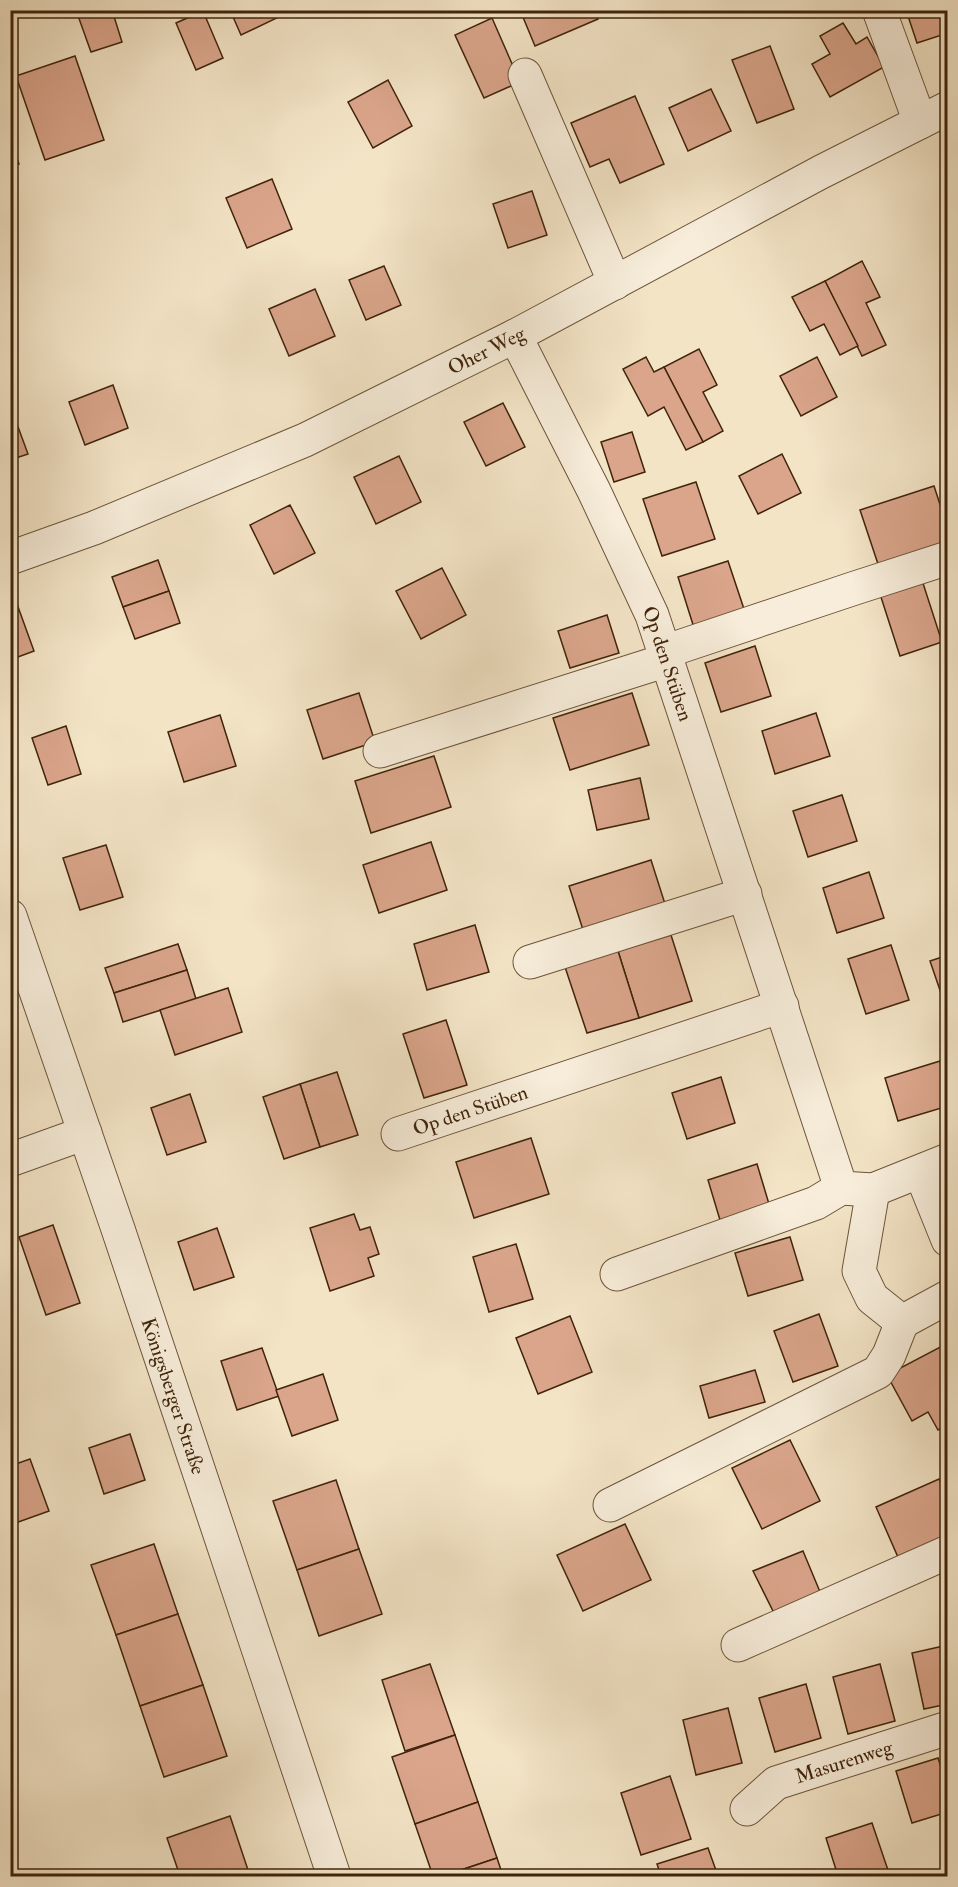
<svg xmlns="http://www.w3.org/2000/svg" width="958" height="1887" font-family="'IM FELL Double Pica',serif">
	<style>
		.building { fill: #daa58b; stroke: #40240b; stroke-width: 1.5 }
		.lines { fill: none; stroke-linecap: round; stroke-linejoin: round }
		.minor-casing { stroke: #6d543a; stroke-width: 35 }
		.minor { stroke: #f7edda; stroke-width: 33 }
		.labels { text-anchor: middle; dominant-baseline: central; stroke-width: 4.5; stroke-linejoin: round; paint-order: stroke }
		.street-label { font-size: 20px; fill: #40240b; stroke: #f7edda }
	</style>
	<rect width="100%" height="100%" fill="#f3e4c6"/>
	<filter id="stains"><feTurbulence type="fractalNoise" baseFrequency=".00333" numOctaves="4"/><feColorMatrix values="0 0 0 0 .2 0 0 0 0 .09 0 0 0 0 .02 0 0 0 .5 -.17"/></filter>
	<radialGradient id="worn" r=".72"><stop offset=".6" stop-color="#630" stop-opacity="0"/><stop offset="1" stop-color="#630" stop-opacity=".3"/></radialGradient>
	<g class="building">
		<polygon points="84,10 112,10 122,42 91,52 77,13"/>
		<polygon points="230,10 281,10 283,15 241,35"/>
		<polygon points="520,10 594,10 598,19 535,46"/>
		<polygon points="906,10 948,10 948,33 917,43"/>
		<polygon points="203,11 223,58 196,70 176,23"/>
		<polygon points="492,18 520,82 484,98 455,35"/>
		<polygon points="843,23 856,44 867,37 884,67 830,97 812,64 830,54 820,36"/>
		<polygon points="770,46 794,109 757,123 732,60"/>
		<polygon points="75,56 104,140 45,160 16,76"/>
		<polygon points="388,80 412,126 373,148 348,102"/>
		<polygon points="711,89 731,131 688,151 669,108"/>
		<polygon points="635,96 664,164 620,183 609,159 590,167 571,123"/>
		<polygon points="10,139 19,164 10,167"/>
		<polygon points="272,179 292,229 247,248 226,198"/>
		<polygon points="532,191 547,235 508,248 493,204"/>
		<polygon points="862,261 880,297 866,303 886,345 862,356 825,281"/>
		<polygon points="384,266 401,305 366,320 349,280"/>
		<polygon points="825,281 858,346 840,355 824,324 810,331 792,297"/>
		<polygon points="315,289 335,336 289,356 269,309"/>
		<polygon points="699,349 717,385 703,392 723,431 703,442 664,367"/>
		<polygon points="646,357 654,372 664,367 703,442 686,450 664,407 648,416 623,369"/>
		<polygon points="817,357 837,397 801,416 780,376"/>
		<polygon points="113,385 128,428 85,445 69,402"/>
		<polygon points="503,403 525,447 486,466 464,422"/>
		<polygon points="10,405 28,454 10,460"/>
		<polygon points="632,432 645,472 614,482 601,442"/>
		<polygon points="782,454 801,493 758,514 739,476"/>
		<polygon points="399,456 421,502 376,524 354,477"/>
		<polygon points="696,482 715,539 662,556 643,499"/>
		<polygon points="934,486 948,529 948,552 881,573 860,510"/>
		<polygon points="290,505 315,553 274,574 250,525"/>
		<polygon points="158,560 169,591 123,607 112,577"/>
		<polygon points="728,561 746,615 695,631 678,577"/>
		<polygon points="442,568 466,615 421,639 396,591"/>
		<polygon points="921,577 942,642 900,656 879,591"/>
		<polygon points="169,591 180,623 135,639 123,607"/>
		<polygon points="17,604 34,651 10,660 10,607"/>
		<polygon points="607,615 619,653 570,668 558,631"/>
		<polygon points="755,646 771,696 721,712 705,663"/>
		<polygon points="359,693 375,742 323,759 307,710"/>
		<polygon points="632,693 649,745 570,770 553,718"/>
		<polygon points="816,713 830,756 775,774 762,731"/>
		<polygon points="220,715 236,766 184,782 168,732"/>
		<polygon points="66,726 81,774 48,785 32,738"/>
		<polygon points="434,756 451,807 371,833 355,781"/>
		<polygon points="640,778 649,819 597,830 588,790"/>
		<polygon points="842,795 857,841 808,857 793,811"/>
		<polygon points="431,842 447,890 379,913 363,865"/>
		<polygon points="106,845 123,897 80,910 63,858"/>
		<polygon points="651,860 666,907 584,933 569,886"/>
		<polygon points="869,872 884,918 837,933 823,888"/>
		<polygon points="475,925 489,972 427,990 414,944"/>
		<polygon points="671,935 692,1001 639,1018 618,951"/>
		<polygon points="178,944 187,970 114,993 105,968"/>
		<polygon points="891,945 909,1000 866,1014 848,959"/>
		<polygon points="618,951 639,1018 587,1033 565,967"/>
		<polygon points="948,955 948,1001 944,1002 930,961"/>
		<polygon points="187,970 196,999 123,1022 114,993"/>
		<polygon points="228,988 242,1032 175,1055 160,1010"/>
		<polygon points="446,1020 467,1085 424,1098 403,1034"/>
		<polygon points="940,1061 948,1086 948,1106 898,1121 885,1078"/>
		<polygon points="337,1072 358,1135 320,1147 300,1084"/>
		<polygon points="721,1077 735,1123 687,1139 672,1093"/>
		<polygon points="300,1084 320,1147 284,1159 263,1097"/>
		<polygon points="190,1094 206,1142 167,1155 151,1108"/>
		<polygon points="531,1138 549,1194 474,1218 456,1162"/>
		<polygon points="757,1164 769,1204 720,1220 708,1180"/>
		<polygon points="354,1214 360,1230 370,1227 379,1254 368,1258 374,1276 330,1291 310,1228"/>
		<polygon points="53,1225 80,1303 46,1315 19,1237"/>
		<polygon points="217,1228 234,1277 194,1290 178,1242"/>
		<polygon points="790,1237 803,1280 748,1296 735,1253"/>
		<polygon points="516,1244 533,1299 489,1312 473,1257"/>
		<polygon points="819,1314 838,1366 793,1382 774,1331"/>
		<polygon points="570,1316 592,1372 538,1394 516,1338"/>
		<polygon points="948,1343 948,1425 938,1430 928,1412 912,1421 887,1375"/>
		<polygon points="262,1348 279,1396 237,1410 221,1361"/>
		<polygon points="755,1370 765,1402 709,1418 700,1386"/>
		<polygon points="323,1374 338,1420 292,1436 276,1390"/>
		<polygon points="130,1434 145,1480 104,1494 89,1448"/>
		<polygon points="790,1440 820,1501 762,1529 732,1468"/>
		<polygon points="30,1459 49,1511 10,1525 10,1466"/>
		<polygon points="939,1479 948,1498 948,1544 901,1564 876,1507"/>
		<polygon points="336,1480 359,1549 297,1570 273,1501"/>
		<polygon points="625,1524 651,1580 583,1611 557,1555"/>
		<polygon points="154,1544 178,1614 116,1635 91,1565"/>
		<polygon points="359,1549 382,1614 319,1636 297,1570"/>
		<polygon points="803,1551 823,1599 777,1619 753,1571"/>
		<polygon points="178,1614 203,1685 140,1706 116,1635"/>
		<polygon points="948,1645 948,1704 924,1709 912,1653"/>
		<polygon points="430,1664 455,1735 405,1751 382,1680"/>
		<polygon points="880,1664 895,1721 848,1734 833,1677"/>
		<polygon points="806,1684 821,1738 775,1752 759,1698"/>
		<polygon points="203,1685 227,1756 164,1777 140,1706"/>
		<polygon points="728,1708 742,1763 696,1775 683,1720"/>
		<polygon points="455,1735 478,1802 415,1824 392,1757"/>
		<polygon points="938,1758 948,1788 948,1812 912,1823 896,1771"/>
		<polygon points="670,1776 691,1839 641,1855 621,1793"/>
		<polygon points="478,1802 497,1858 443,1876 433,1876 415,1824"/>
		<polygon points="230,1816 250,1876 180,1876 167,1838"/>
		<polygon points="872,1823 890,1876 838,1876 826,1838"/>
		<polygon points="708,1848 718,1876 661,1876 657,1864"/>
		<polygon points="497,1858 503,1876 443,1876"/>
	</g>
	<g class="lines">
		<g class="minor-casing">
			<g id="minor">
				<polyline points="879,10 920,122"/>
				<polyline points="525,75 615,283"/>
				<path id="s1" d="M515,336L594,491L652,615L841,1188L873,1190L948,1160"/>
				<path id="s2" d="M10,558L94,528L305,440L515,336L821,172L948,108"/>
				<polyline points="664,652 852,589 948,558"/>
				<polyline points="380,751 667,660"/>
				<path id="s3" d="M10,916L118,1229L334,1876"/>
				<polyline points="530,962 745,894"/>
				<path id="s4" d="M398,1134L782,1006"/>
				<polyline points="10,1160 85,1133"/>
				<polyline points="921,1173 948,1240"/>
				<polyline points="873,1190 859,1271 872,1298 902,1322 948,1297"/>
				<polyline points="617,1274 816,1203 841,1188"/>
				<polyline points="610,1505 878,1372 889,1355 902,1322"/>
				<polyline points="738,1645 948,1552"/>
				<path id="s5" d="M747,1809L776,1783L948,1728"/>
			</g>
		</g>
		<use href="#minor" class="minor"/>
	</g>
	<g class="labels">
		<g class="street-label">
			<text stroke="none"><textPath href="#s2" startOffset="520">Oher Weg</textPath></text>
			<text stroke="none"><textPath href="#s1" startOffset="362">Op den Stüben</textPath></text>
			<text stroke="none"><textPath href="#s4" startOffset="76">Op den Stüben</textPath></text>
			<text stroke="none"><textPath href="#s3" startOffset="507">Königsberger Straße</textPath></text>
			<text stroke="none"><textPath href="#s5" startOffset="110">Masurenweg</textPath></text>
		</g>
	</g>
	<rect width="958" height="1887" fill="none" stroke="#f3e4c6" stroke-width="36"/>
	<rect x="12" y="12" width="934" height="1863" fill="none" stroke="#40240b" stroke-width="3"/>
	<rect x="18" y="18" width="922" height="1851" fill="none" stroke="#40240b" stroke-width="1.5"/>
	<rect width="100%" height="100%" filter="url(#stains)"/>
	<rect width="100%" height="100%" fill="url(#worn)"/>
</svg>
